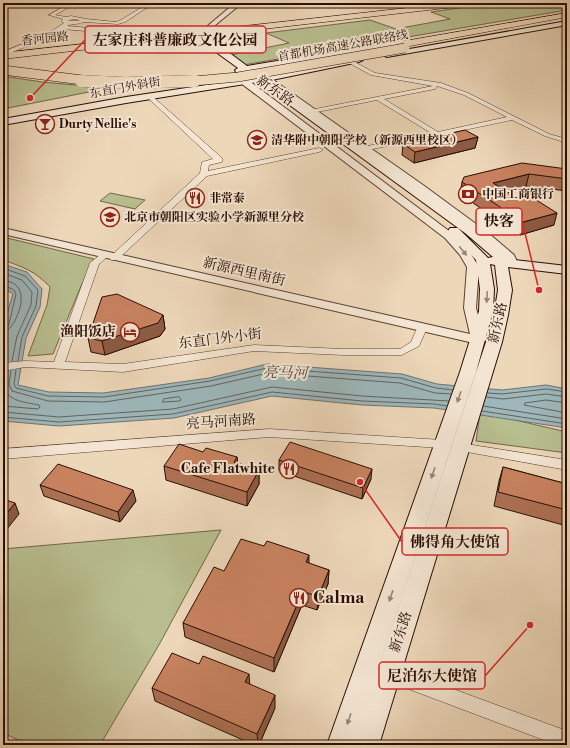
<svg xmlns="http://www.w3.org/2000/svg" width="570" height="748" font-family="'Libre Bodoni','Noto Serif SC',serif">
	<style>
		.green { fill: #b8be8f; stroke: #71664a }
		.water { fill: #9db7ba; stroke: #6f7371 }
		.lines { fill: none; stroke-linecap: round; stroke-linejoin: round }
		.shore { stroke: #64625f; stroke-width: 1 }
		.minor-casing { stroke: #5b4031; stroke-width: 1 }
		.tertiary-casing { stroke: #5b4031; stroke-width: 2 }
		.secondary-casing { stroke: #2a0e04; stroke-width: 2 }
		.trunk-casing { stroke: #2a0e04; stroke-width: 1 }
		.minor { fill: #f3e5d2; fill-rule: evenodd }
		.tertiary { fill: #f3e5d2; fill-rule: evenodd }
		.secondary { fill: #f3e5d2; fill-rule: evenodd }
		.trunk { fill: #edd7b9; fill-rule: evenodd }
		.trunk-bridge-far1-casing { stroke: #2a0e04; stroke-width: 10; stroke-linecap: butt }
		.trunk-bridge-casing { stroke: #2a0e04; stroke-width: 12; stroke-linecap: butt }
		.trunk-bridge-far1 { stroke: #edd7b9; stroke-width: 9 }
		.trunk-bridge { stroke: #edd7b9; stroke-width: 12 }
		.wall { fill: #ac7053; stroke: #2a0e04 }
		.shaded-wall { fill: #8c5b43; stroke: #2a0e04 }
		.building { fill: #c88260; stroke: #2a0e04 }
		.oneway { fill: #998475 }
		.labels { text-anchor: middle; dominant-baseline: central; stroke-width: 4; stroke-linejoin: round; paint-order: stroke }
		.far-street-label { font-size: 12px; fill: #2a0e04; stroke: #f3e5d2 }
		.far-poi-label { font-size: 12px; font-weight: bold; fill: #2a0e04; stroke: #f3e5d2; text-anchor: start }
		.street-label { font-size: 14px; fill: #2a0e04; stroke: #f3e5d2 }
		.poi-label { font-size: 14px; font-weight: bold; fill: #2a0e04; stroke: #f3e5d2; text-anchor: end }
		.water-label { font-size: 15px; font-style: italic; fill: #524944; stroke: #f3e5d2 }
		.near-poi-label { font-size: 17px; font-weight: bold; fill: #2a0e04; stroke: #f3e5d2; text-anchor: start }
		.leader { fill: none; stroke: #d62828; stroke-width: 1.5 }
		.callout-dot { fill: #d62828; stroke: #f3e5d2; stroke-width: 1.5 }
		.callout { fill: #f3e5d2; stroke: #d62828; stroke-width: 1.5 }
		.callout-label { font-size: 15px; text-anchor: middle; font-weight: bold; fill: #2a0e04 }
	</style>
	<rect width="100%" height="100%" fill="#edd7b9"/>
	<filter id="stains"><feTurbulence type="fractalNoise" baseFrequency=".005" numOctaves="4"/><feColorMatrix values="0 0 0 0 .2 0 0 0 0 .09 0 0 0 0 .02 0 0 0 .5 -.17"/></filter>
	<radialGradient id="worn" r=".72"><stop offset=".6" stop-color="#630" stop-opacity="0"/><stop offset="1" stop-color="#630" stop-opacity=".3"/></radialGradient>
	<g class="green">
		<polygon points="494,3 567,3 567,10 243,65 230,55 289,43 266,33 370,20 396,29 450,19 431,12"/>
		<polygon points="3,76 42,82 109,88 3,109"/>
		<polygon points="110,193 145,200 135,209 100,201"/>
		<path d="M3,237L94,259L81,286L53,354L28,356L47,305L50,287C35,271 23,267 3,260Z"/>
		<polygon points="480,412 567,432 567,453 476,441"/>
		<polygon points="221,530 160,643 100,745 29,745 3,733 3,549"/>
	</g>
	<polygon class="water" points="3,264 27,272 42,289 40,307 26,338 18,385 49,392 103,393 209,378 267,364 402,374 437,384 502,390 546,385 567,389 567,428 434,408 362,405 272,396 174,418 59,426 3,421 3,327 13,294 3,288"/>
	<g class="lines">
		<g class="shore">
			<polyline points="3,268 25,276 38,290 36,306 22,337 18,361"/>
			<polyline points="3,273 22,280 32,292 31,305 17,336 12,361"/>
			<path d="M3,280C9,281 16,283 19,289C26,300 15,329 3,333"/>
			<polyline points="3,285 14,290 16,294 9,324 7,327 3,328"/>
			<polyline points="16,370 14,384 16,388 48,396 104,397 210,381 267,368 401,378 436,388 453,390"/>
			<polyline points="11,371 9,384 12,391 48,401 104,402 211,386 268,373 400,383 435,393 451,394"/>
			<path d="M3,387C9,402 25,402 39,405L40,407L38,409L3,406"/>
			<polyline points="488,393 502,394 546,389 567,392"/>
			<polygon points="179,397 181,399 180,401 162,402 164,399"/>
			<polyline points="486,397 503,399 546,394 567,397"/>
			<polyline points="567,403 546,400 525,403 524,405 567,413"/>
			<polyline points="483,406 567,419"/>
			<polyline points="482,411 567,424"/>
			<polyline points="3,412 59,417 173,409 272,387 362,396 449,401"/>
			<polyline points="3,417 59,422 173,414 272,392 362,401 434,404 447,406"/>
		</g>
		<g class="minor-casing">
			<g id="minor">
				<path d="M70,3H76L55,15L66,17L71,16L86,19L116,22L121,20L149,3H154L125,22L118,24L83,22C78,25 73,23 67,26L144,33L150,38L147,40L142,36L63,29L53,35H49V33L64,23L61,21L63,19L49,15ZM72,19L80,20L77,21H68Z"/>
				<polygon points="30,41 33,43 32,44 3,56 3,52"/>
				<path d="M351,60L375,73L441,83L468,93L549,134L567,139V143L545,136L512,120L363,151V147L431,133L377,100L312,113L310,112V110L433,86L371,75L349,63V61ZM437,86L464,95L507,117L438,132L384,99L435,89Z"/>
				<polygon points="147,95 151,95 222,158 222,162 209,165 208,171 319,148 323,150 319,152 207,176 117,260 111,260 110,258 111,256 200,173 202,162 213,159 147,97"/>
				<polygon points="104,253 108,256 99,264 65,362 123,364 254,345 343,349 400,349 411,342 418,326 426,326 427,328 419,346 402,355 343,355 254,351 123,372 25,367 3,371 3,363 25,361 54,362 90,263 101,254"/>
				<polygon points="269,429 442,440 446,441 448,444 446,447 442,448 269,437 3,459 3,449"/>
				<polygon points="460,443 567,460 567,470 456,450 454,447 456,444"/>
				<polygon points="388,665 567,731 567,745 557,745 382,679 380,673 382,667"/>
			</g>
		</g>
		<g class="tertiary-casing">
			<g id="tertiary">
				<polygon points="235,3 242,3 202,36 198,36 198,34"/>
				<polygon points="263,77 269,77 423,185 487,232 514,255 518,264 516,266 508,266 505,258 479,236 417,189 263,81"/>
				<polygon points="242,80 248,80 453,234 469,251 479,267 476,308 485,340 483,343 478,344 3,234 3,228 470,334 464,308 467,267 460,255 445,238 242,84"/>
			</g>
		</g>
		<g class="secondary-casing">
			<g id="secondary">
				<polygon points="567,21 567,25 387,57 383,55 387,53"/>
				<polygon points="197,33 203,33 247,66 406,40 406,44 403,44 253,70 261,77 359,58 362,58 363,60 359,62 267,81 473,227 504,253 506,259 567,266 567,274 508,267 512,290 508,315 502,342 379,745 353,745 486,342 494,315 498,290 495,265 490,264 494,289 493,311 476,372 353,745 327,745 460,372 479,311 480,289 476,260 448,231 450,228 458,228 488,258 493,257 465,233 258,82 126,103 3,125 3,119 126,97 253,78 244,72 236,72 235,70 238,68 198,39 196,35"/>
			</g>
		</g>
		<g class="trunk-casing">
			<g id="trunk">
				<polygon points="452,3 476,3 472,5 3,59 3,53"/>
				<polygon points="567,13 567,17 399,48 394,45 399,42"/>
			</g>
		</g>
		<use href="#minor" class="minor"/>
		<use href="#tertiary" class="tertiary"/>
		<use href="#secondary" class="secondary"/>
		<use href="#trunk" class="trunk"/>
		<g class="trunk-bridge-far1-casing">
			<g id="trunk-bridge-far1">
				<polyline points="3,70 98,82"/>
				<polyline points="183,82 238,77 405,48"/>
			</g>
		</g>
		<g class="trunk-bridge-casing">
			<polyline id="trunk-bridge" points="81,81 125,83 195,81"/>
		</g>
		<use href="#trunk-bridge-far1" class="trunk-bridge-far1"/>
		<use href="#trunk-bridge" class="trunk-bridge"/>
	</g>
	<g class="wall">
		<polygon points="478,137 475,148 414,163 402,155 403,144"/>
		<polygon points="567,169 567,191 526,186 506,191 554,225 520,235 460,194 462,182"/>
		<polygon points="163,315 165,329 160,336 105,355 91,352 88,338"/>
		<polygon points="203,452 237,457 238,464 259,470 259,484 247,506 166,480 164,466"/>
		<polygon points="279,460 371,479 362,499 279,471"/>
		<polygon points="503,467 567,484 567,526 494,506 499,481"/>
		<polygon points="40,485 136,501 120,522 44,496"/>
		<polygon points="264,546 309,564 329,570 328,584 317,610 302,605 274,672 185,637 183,623 224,571"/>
		<polygon points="249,684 275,708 259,745 254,745 155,701 152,688"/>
	</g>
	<g class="shaded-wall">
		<polygon points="478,137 475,148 414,163 415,152"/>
		<polygon points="529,174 526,186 491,196 493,183"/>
		<polygon points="557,213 554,225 520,235 523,222"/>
		<polygon points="163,315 165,329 160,336 105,355 102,341"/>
		<polygon points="237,457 238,471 234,462"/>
		<polygon points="372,469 371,479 362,499 363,488"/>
		<polygon points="259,470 259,484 247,506 247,492"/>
		<polygon points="133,490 136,501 120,522 118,512"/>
		<polygon points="15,503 19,514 3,534 3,518"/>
		<polygon points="309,555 309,569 306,562"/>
		<polygon points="329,570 328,584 317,610 318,597"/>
		<polygon points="303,591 302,605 274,672 274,658"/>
		<polygon points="249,674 250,687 245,682"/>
		<polygon points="275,695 275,708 259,745 258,745 257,734"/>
	</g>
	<g class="building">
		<polygon points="465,130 478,137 415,152 403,144"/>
		<polygon points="522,163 567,169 567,179 529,174 493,183 519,199 530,196 557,213 523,222 462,182 464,177"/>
		<polygon points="117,294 163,315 158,323 102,341 88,338 102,297"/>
		<polygon points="290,442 372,469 363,488 279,460"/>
		<polygon points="179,444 203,452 206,448 237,457 234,462 259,470 247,492 164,466"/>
		<polygon points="58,464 133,490 118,512 40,485"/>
		<polygon points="503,467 567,484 567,510 498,492"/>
		<polygon points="3,499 15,503 3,518"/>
		<polygon points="241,539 264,546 267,541 309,555 306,562 329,570 318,597 303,591 274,658 183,623 214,567 224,571"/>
		<polygon points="172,653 199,664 203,656 249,674 245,682 275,695 257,734 152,688"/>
	</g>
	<defs><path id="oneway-solid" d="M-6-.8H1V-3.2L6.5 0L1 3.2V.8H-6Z"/></defs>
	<g class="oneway">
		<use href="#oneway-solid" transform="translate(463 251) rotate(51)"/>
		<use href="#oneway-solid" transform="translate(487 297) rotate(93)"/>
		<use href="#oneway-solid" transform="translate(459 397) rotate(109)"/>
		<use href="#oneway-solid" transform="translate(433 473) rotate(109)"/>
		<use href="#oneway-solid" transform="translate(391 596) rotate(109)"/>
		<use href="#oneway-solid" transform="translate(349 719) rotate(109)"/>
	</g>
	<defs>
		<g id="bar-ring" transform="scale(1)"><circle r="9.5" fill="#f3e5d2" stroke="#8f2418" stroke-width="1.5"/><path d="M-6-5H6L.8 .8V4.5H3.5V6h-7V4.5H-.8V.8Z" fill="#8f2418"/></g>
		<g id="school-ring" transform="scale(1)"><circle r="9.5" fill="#f3e5d2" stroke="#8f2418" stroke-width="1.5"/><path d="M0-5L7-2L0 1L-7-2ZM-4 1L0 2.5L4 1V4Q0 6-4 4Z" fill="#8f2418"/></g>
		<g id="bank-ring" transform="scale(1)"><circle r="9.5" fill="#f3e5d2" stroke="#8f2418" stroke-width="1.5"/><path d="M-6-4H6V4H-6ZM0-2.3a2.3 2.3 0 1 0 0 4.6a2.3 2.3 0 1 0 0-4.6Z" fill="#8f2418"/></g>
		<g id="restaurant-ring" transform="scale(1)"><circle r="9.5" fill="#f3e5d2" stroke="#8f2418" stroke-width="1.5"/><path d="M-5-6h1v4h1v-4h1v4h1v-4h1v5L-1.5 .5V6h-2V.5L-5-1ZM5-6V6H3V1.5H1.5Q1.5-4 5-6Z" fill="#8f2418"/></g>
		<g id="hotel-ring" transform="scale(1)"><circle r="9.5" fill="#f3e5d2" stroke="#8f2418" stroke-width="1.5"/><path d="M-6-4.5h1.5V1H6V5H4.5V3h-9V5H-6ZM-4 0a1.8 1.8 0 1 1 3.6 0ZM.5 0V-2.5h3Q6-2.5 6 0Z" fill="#8f2418"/></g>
	</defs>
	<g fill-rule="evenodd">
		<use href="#bar-ring" x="45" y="124"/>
		<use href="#school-ring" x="257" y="140"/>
		<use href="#bank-ring" x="468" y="194"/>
		<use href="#restaurant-ring" x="195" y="198"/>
		<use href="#school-ring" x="110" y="217"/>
		<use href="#hotel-ring" x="130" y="332"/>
		<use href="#restaurant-ring" x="289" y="469"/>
		<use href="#restaurant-ring" x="299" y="598"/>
	</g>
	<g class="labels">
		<g class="far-street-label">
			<text transform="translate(45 39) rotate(-6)">香河园路</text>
			<text transform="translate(343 46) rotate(-10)">首都机场高速公路联络线</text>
			<text transform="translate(125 88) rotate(-10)">东直门外斜街</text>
		</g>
		<g class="far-poi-label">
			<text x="59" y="124">Durty Nellie's</text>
			<text x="271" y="140">清华附中朝阳学校（新源西里校区）</text>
			<text x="482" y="194">中国工商银行</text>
			<text x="209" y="198">非常泰</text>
			<text x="124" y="217">北京市朝阳区实验小学新源里分校</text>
		</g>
		<g class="street-label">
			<text transform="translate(275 91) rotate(35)">新东路</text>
			<text transform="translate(244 272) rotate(13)">新源西里南街</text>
			<text transform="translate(498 323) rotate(-77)">新东路</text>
			<text transform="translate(220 339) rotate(-7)">东直门外小街</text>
			<text transform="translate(221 422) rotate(-4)">亮马河南路</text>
			<text transform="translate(401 632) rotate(-72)">新东路</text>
		</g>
		<g class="poi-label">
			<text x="116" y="332">渔阳饭店</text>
			<text x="275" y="469">Cafe Flatwhite</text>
		</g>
		<g class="water-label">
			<text transform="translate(285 373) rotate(1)">亮马河</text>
		</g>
		<g class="near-poi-label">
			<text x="313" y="598">Calma</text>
		</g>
	</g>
	<path class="leader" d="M30 98L85 40M539 290L522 221M360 482L402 542M530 625L485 676"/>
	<g class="callout-dot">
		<circle cx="30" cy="98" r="4"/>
		<circle cx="539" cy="290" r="4"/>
		<circle cx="360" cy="482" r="4"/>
		<circle cx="530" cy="625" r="4"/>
	</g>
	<g class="callout">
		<rect x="85" y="26" width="181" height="27" rx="4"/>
		<rect x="476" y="208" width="46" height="27" rx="4"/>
		<rect x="402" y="528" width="106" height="27" rx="4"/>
		<rect x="379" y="662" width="106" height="27" rx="4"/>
	</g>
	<g class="callout-label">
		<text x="175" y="45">左家庄科普廉政文化公园</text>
		<text x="499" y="226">快客</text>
		<text x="455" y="547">佛得角大使馆</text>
		<text x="432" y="681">尼泊尔大使馆</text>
	</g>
	<rect width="570" height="748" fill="none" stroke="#edd7b9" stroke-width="16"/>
	<rect x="4" y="4" width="562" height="740" fill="none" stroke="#2a0e04" stroke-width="2"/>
	<rect x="8" y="8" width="554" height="732" fill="none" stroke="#2a0e04"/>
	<rect width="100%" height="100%" filter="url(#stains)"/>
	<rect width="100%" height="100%" fill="url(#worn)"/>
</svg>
